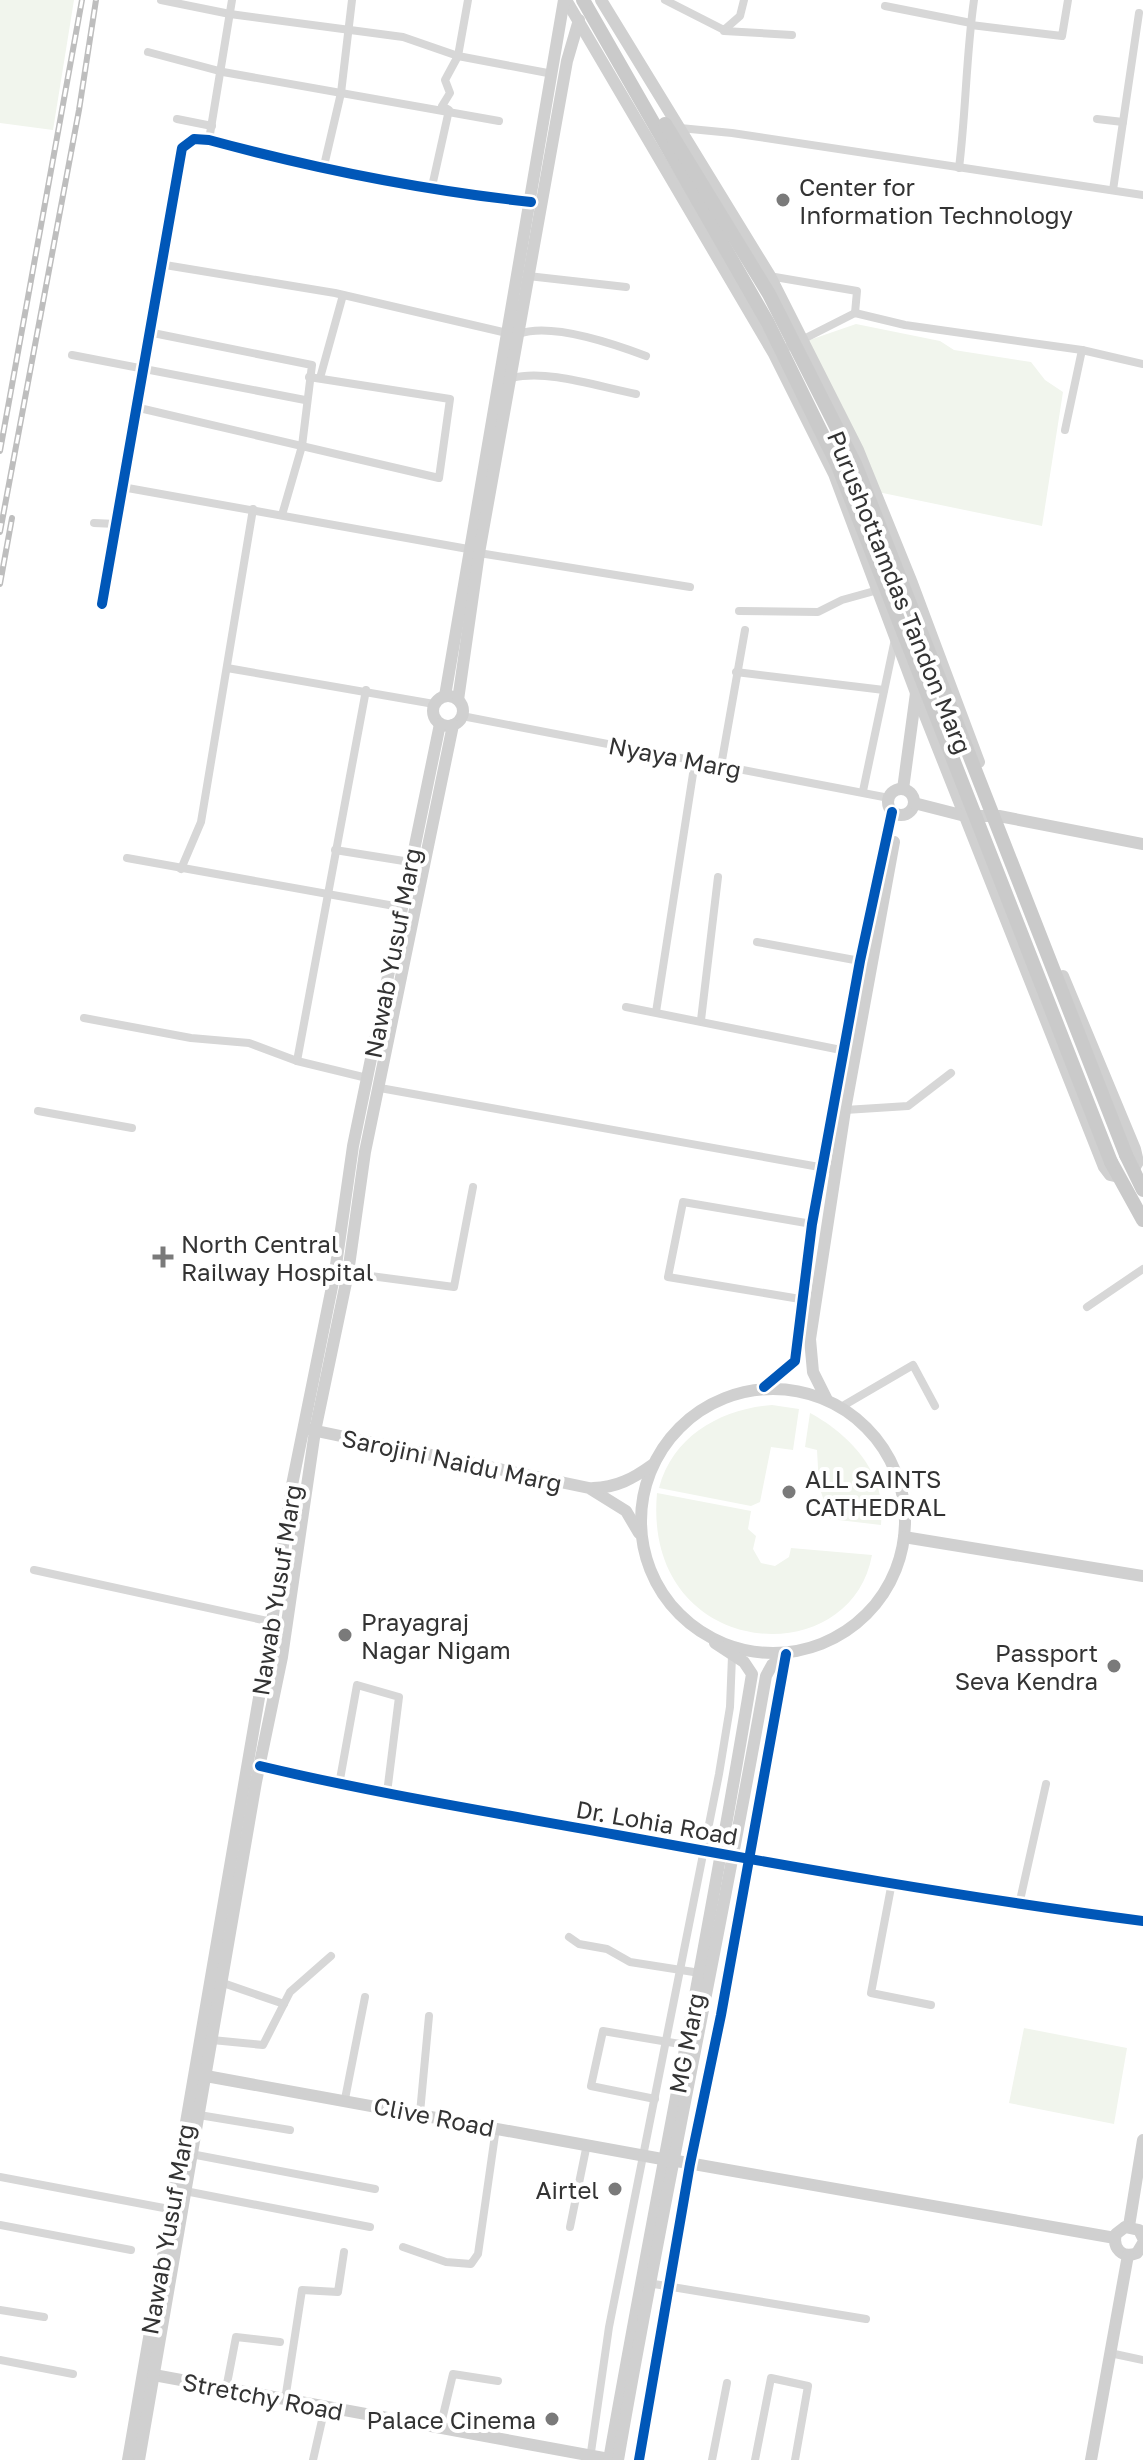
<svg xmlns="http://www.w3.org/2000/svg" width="1143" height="2460" font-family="'Golos Text',sans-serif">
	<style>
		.green { fill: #f1f5ed }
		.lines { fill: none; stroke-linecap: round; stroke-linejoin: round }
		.street { stroke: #d7d7d7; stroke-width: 8 }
		.secondary { stroke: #d0d0d0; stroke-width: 12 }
		.primary { stroke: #cacaca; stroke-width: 14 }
		.rail-casing { stroke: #bebebe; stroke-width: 6 }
		.rail { stroke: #fff; stroke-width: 3; stroke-dasharray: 9; stroke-linecap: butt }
		.primary-bridge { stroke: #cacaca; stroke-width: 14 }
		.cycleway-casing { stroke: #fff; stroke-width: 15 }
		.cycleway { stroke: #0057b8; stroke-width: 10 }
		.poi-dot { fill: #7a7a7a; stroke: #fff; stroke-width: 3 }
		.labels { text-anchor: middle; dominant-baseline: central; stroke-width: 8; stroke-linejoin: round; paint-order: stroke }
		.poi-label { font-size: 24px; fill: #333; stroke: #fff; text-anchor: start }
		.street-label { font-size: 24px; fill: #333; stroke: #fff }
	</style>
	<rect width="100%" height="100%" fill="#fff"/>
	<g class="green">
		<polygon points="0,0 74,0 53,130 0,123"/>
		<polygon points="856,324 940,341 954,350 1031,362 1045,380 1063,392 1042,526 873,491 798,344"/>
		<path d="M772,1405L799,1409L793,1450L771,1447L760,1502L751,1506L659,1488C673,1435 722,1409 772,1405Z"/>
		<path d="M810,1413C851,1435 888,1475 881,1525L830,1519L819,1486L817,1450L805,1447Z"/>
		<path d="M657,1493L751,1511L748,1529L756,1536L753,1549L761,1563L775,1566L789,1557L791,1548L872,1555C850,1676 642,1660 657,1493Z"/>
		<polygon points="1024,2028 1127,2048 1114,2124 1009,2103"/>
	</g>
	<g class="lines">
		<g class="street">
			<polyline points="161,0 230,14 403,37 458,56 553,74"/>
			<polyline points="665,0 724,30 740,16 744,0"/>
			<polyline points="885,6 971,23"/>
			<polyline points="971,25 1062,36 1068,0"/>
			<polyline points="724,31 792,35"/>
			<polyline points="148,52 223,72 499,121"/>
			<polyline points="177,119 212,126"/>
			<polyline points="1097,119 1123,122"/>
			<polyline points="680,128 732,133 1143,195"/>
			<polyline points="209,140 232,0"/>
			<path d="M959,168C966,112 966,56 974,0"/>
			<polyline points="323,170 341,93 352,0"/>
			<polyline points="1113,190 1139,13"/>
			<polyline points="431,191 449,110 442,106 450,93 445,80 458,56 468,0"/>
			<polyline points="159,264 335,293 507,333"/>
			<polyline points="528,276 626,287"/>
			<polyline points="769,276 857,291 855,313"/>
			<polyline points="148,332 312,365 302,446 282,515"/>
			<path d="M519,334C551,322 614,344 646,356"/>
			<polyline points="778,352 855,313 905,325 1082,350 1143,364"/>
			<polyline points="72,355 305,400"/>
			<polyline points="320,378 343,295"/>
			<path d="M512,378C547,369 599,387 636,394"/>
			<polyline points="135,407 439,478 450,399 309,377"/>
			<polyline points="1065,430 1082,350"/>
			<polyline points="122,487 468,549"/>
			<polyline points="94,523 116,524"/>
			<polyline points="479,553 690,587"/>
			<path d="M102,604L182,148L194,139L209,140C316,169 421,190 531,202"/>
			<polyline points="739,611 818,612 842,600 878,590"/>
			<polyline points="227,668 434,704"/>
			<polyline points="736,672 884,690"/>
			<polyline points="462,716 889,798"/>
			<polyline points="721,766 745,630"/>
			<polyline points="863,791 895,639"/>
			<polyline points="335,850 410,862"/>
			<polyline points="127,858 400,907"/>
			<polyline points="181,869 201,822 253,509"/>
			<polyline points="757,942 860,961"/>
			<polyline points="626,1007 846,1051"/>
			<polyline points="656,1012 695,761"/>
			<polyline points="84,1018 191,1038 249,1043 297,1061 367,1078"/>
			<polyline points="701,1020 718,877"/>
			<polyline points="297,1061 366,690"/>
			<polyline points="380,1088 836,1170"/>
			<polyline points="845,1110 908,1106 951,1073"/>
			<polyline points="38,1111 132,1128"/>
			<polyline points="348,1273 454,1287 473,1187"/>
			<polyline points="806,1300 668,1277 683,1202 812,1224"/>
			<polyline points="1087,1307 1143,1269"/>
			<polyline points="841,1407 913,1365 935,1406"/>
			<polyline points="34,1570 272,1622"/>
			<polyline points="339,1785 357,1685 399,1697 387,1793"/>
			<polyline points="892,1882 871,1993 931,2005"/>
			<polyline points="1019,1905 1046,1784"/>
			<polyline points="569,1937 579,1944 607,1949 630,1962 700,1973"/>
			<polyline points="223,1983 284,2004"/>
			<polyline points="212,2040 263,2045 290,1992 331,1956"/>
			<polyline points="345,2099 365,1997"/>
			<polyline points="655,2099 591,2086 603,2031 686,2045"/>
			<polyline points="420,2113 429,2016"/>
			<polyline points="199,2115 290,2130"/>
			<polyline points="191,2154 375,2189"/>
			<polyline points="0,2177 169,2209"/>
			<polyline points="185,2191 370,2227"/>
			<polyline points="0,2225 131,2250"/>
			<polyline points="570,2227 587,2144"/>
			<polyline points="403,2247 446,2262 471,2264 478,2254 496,2128"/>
			<polyline points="648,2283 866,2319"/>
			<polyline points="0,2310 44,2317"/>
			<polyline points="1110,2353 1143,2360"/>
			<polyline points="0,2360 73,2374"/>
			<polyline points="226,2389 236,2337 280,2342"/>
			<polyline points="285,2400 302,2290 338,2292 344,2252"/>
			<polyline points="440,2428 453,2374 498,2381"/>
			<polyline points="590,2459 609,2327 719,1774 730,1707 732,1656"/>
			<polyline points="313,2460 325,2407"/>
			<polyline points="639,2460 690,2164 721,2015 786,1654"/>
			<polyline points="712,2460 727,2383"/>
			<polyline points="755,2460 771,2378 808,2386 795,2460"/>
		</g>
		<g class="secondary">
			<polyline points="566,0 774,354 834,474 916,693 1104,1167 1110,1175 1119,1177"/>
			<polyline points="601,0 770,276 858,450 912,583 979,762"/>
			<polyline points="445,696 564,0"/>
			<circle cx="448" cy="711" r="15"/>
			<polyline points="458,700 479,553 567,61 579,20"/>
			<circle cx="901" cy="802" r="13"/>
			<polyline points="903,789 916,693"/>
			<polyline points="914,803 965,816 999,816 1143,844"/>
			<polyline points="1063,976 1135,1149 1138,1162 1133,1170"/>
			<polyline points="764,1387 795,1361 812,1224 860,961 892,812"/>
			<circle cx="773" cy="1521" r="132"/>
			<polyline points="827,1400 813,1372 810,1339 845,1110 894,842"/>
			<polyline points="307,1429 589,1488 626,1511 639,1533"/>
			<path d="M593,1488C616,1488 634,1478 652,1465"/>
			<polyline points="904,1537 1143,1576"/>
			<path d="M260,1766C378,1794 497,1813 617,1835C792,1867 967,1898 1143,1921"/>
			<polyline points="206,2076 662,2159"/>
			<polyline points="671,2160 1115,2238"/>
			<polyline points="1129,2226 1143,2140"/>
			<path d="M1143,2238L1139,2230L1125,2227L1116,2234C1112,2249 1123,2259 1137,2253L1143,2243"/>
			<polyline points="154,2375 609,2459"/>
			<polyline points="128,2460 272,1622 291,1490 335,1272 353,1146 440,724"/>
			<polyline points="139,2460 256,1782 282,1657 315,1431 348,1273 365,1152 453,725"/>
			<path d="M609,2460C655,2198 709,1937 752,1674L744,1662L715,1643"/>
			<path d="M618,2460C663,2198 720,1938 766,1676L772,1665L786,1654"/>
			<polyline points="1091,2460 1128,2255"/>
		</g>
		<g class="primary">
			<polyline points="1126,1155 1143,1190"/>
			<polyline points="1111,1162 1143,1220"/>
		</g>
		<g class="rail-casing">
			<g id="rail">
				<polyline points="0,451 82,0"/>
				<polyline points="0,532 79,110 96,0"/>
				<polyline points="0,584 12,518"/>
			</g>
		</g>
		<use href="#rail" class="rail"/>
		<g class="primary-bridge">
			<polyline points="583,0 768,323 838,466 1111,1162"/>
			<polyline points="665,124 769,294 856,466 1126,1155"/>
		</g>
		<g class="cycleway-casing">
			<g id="cycleway">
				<path d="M102,604L182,148L194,139L209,140C316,169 421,190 531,202"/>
				<polyline points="764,1387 795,1361 812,1224 860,961 892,812"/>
				<path d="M260,1766C378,1794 497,1813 617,1835C792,1867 967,1898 1143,1921"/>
				<polyline points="639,2460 690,2164 721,2015 786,1654"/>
			</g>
		</g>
		<use href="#cycleway" class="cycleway"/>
	</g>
	<g class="poi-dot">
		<circle cx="783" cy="200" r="8"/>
		<path d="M159 1245h8v8h8v8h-8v8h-8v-8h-8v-8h8z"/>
		<circle cx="789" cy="1492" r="8"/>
		<circle cx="345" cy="1635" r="8"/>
		<circle cx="1114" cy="1666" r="8"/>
		<circle cx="615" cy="2189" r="8"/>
		<circle cx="552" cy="2419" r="8"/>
	</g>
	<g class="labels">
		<g class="poi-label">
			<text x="799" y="186">Center for<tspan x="799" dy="28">Information Technology</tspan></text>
			<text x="181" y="1243">North Central<tspan x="181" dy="28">Railway Hospital</tspan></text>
			<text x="805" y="1478">ALL SAINTS<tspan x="805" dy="28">CATHEDRAL</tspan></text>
			<text x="361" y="1621">Prayagraj<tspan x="361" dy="28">Nagar Nigam</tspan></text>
			<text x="1098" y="1652" text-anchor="end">Passport<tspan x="1098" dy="28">Seva Kendra</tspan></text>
			<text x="599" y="2189" text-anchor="end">Airtel</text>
			<text x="536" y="2419" text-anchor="end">Palace Cinema</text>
		</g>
		<g class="street-label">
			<text transform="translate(900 592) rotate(68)">Purushottamdas Tandon Marg</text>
			<text transform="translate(675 757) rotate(11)">Nyaya Marg</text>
			<text transform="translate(392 953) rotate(-79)">Nawab Yusuf Marg</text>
			<text transform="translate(452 1460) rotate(12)">Sarojini Naidu Marg</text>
			<text transform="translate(276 1590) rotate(-81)">Nawab Yusuf Marg</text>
			<text transform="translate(657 1822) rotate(10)">Dr. Lohia Road</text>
			<text transform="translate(686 2043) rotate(-79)">MG Marg</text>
			<text transform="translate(434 2116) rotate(11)">Clive Road</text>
			<text transform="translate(167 2229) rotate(-80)">Nawab Yusuf Marg</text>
			<text transform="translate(263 2396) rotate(11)">Stretchy Road</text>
		</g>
	</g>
</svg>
